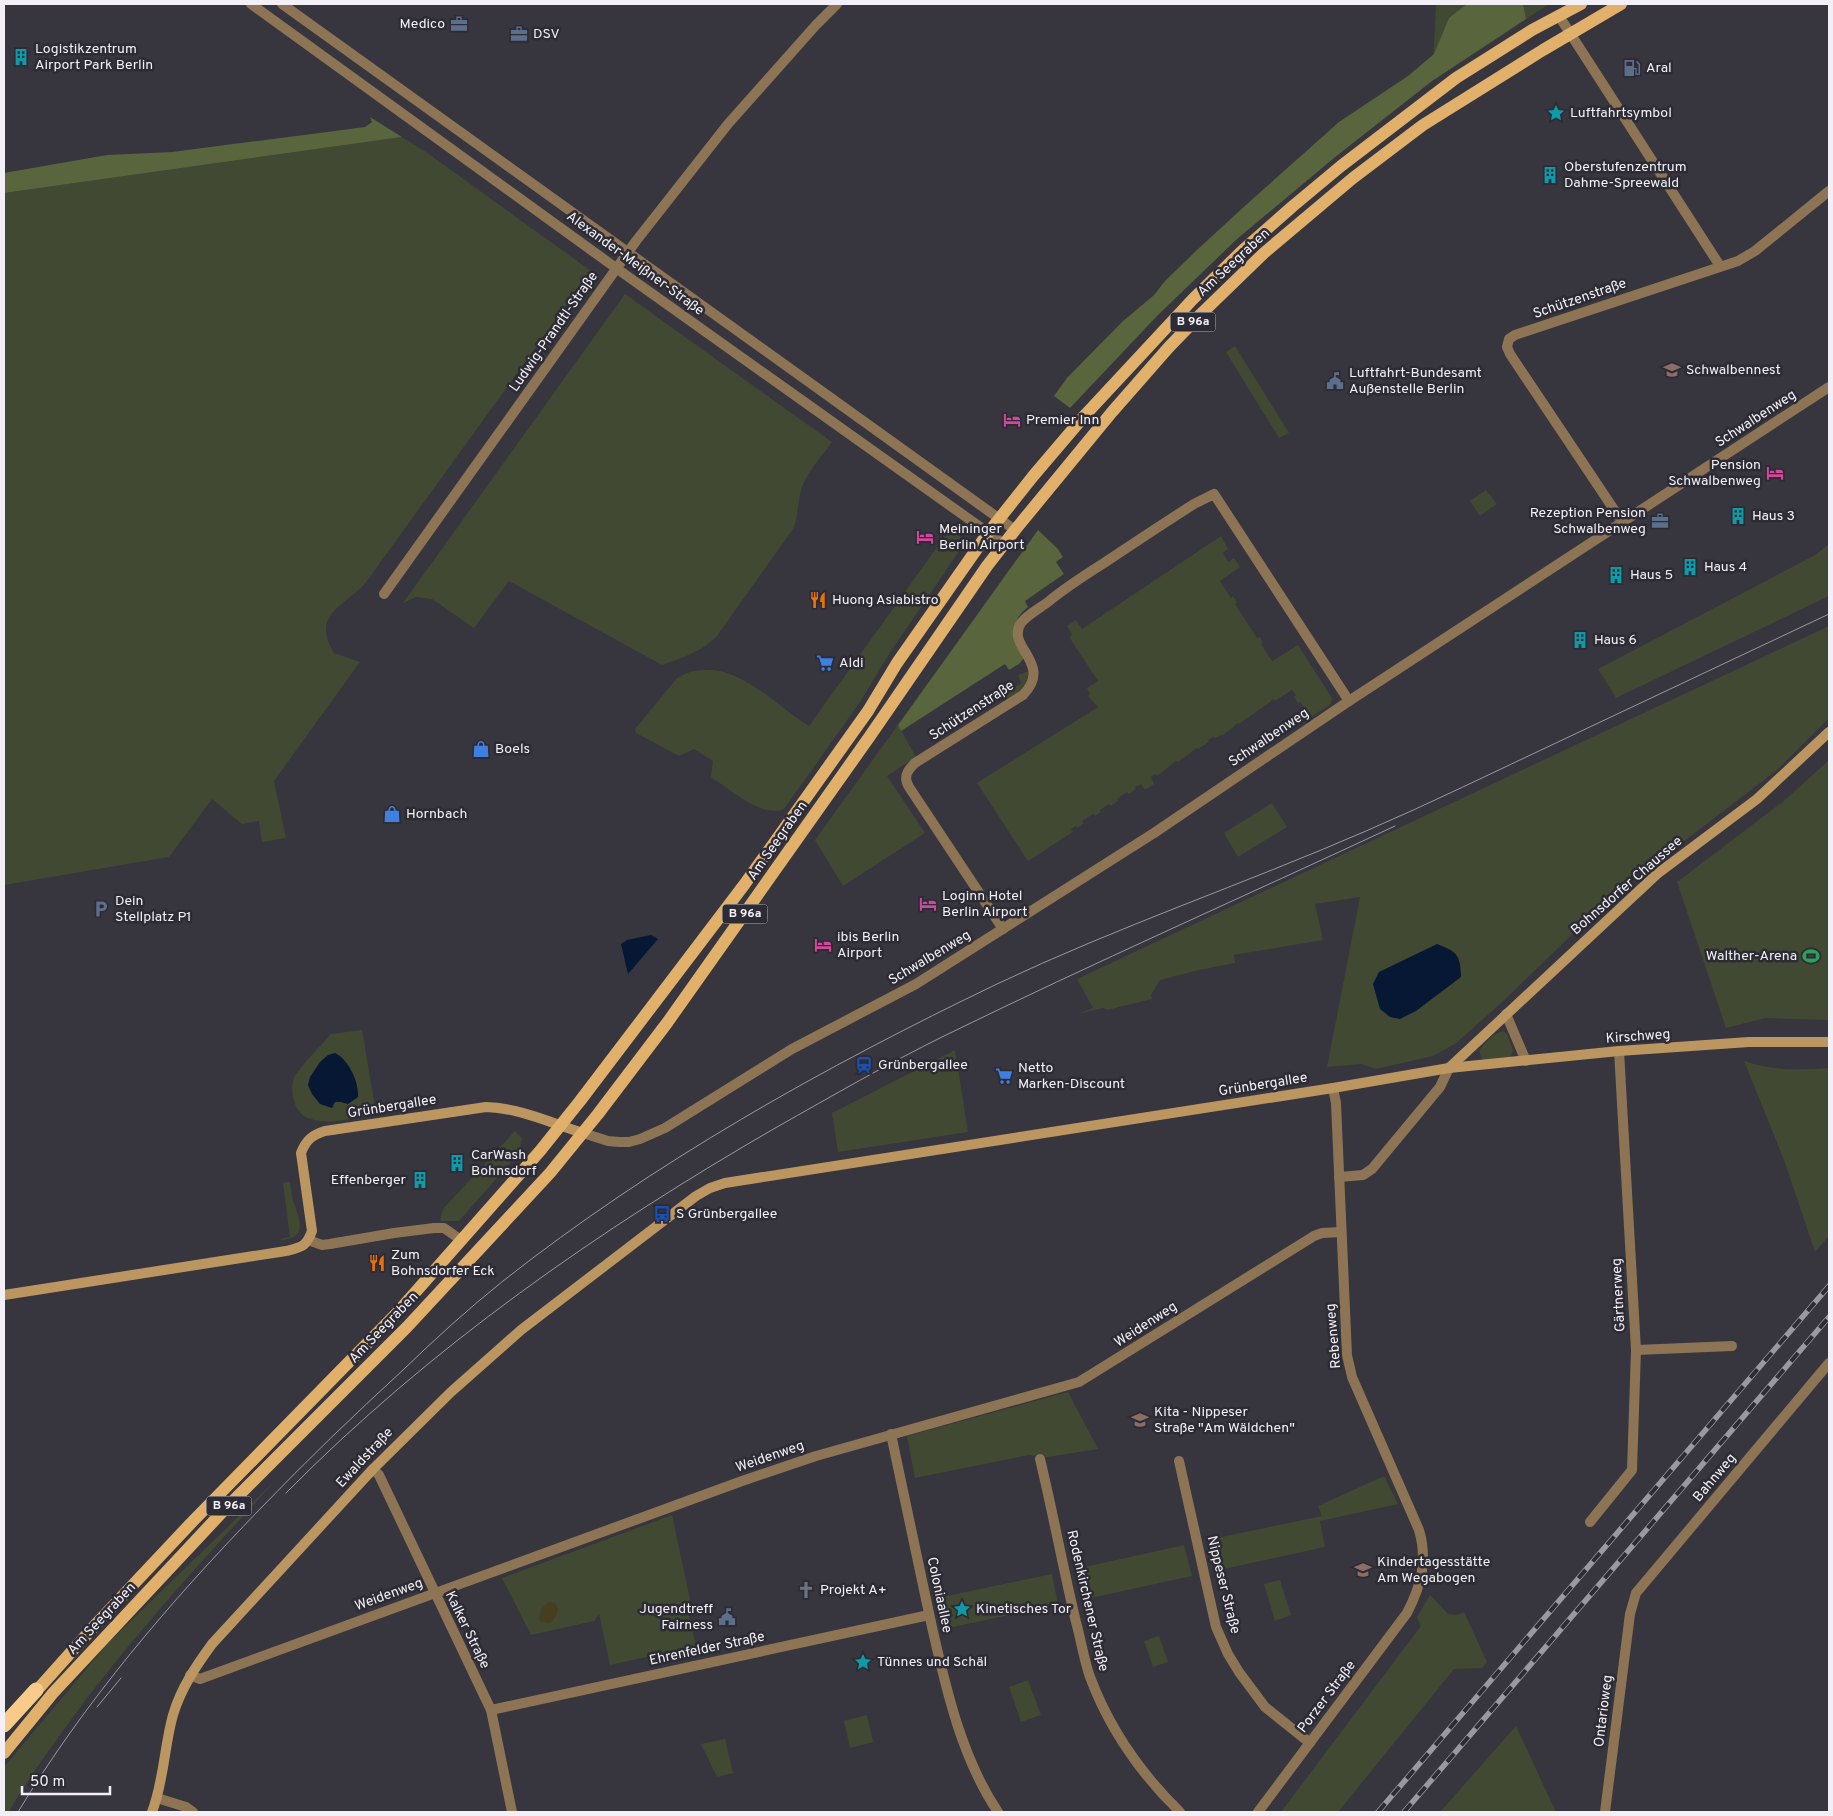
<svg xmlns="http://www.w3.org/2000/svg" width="1833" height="1816" font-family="Overpass,sans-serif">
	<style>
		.green { fill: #414933 }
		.forest { fill: #58653d }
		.sand { fill: #463e1e }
		.water { fill: #071835 }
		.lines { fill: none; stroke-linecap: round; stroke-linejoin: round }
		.street { stroke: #8c7454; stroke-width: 10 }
		.secondary { stroke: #bc9661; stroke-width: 10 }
		.primary { stroke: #e1b06b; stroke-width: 12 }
		.highway { stroke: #f9cb8a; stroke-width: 15 }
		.tram { stroke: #9a98a0; stroke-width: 1 }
		.rail-casing { stroke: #9a98a0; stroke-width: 5.5 }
		.rail { stroke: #2d2b34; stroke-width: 4; stroke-dasharray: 11; stroke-linecap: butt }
		.labels { text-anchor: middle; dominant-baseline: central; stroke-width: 5; stroke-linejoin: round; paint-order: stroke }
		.shield { fill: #2d2b34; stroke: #b7b5bc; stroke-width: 1 }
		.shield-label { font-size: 12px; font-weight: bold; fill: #f2f0f6 }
		.poi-label { font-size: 14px; fill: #f2f0f6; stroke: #2d2b34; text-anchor: start }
		.street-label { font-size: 14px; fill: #f2f0f6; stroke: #2d2b34 }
	</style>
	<rect width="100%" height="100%" fill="#37353e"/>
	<g class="green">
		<polygon points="1436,4 1549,4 1432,81"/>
		<path d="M402,137L426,152L591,271L364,585C340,608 312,616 334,653L360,662L274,781L286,838L262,842L259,821L242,824L212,799L169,857L4,885V193Z"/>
		<path d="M625,294L832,442C822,456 808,471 802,487C797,501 799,516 793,529L717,636C703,651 682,658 662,665L509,581L474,628L432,599L416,597L403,603Z"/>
		<polygon points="1235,346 1289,433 1279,438 1226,352"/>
		<polygon points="1486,490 1497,504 1480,516 1470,501"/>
		<path d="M950,529L960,536L962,547L891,651L860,702L784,809C761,818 730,789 711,777L713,761L694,749L679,756L636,733L635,729L677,678C681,677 683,674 687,673C735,657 771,703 809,726Z"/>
		<polygon points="1221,536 1228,549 1223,553 1228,562 1234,558 1240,567 1220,581 1231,598 1233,596 1237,602 1235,604 1257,638 1260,637 1263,643 1261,644 1272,661 1298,645 1332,698 1331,704 1311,717 1300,702 1298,703 1294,697 1296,695 1292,690 1275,701 1274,699 1239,724 1238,723 1222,736 1221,735 1215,738 1213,737 1208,740 1209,742 1198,749 1197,748 1178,762 1176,761 1157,776 1155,774 1151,777 1154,784 1145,790 1141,784 1135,787 1136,789 1129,794 1127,792 1117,799 1118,801 1111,806 1109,804 1100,810 1101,812 1095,816 1093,814 1082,821 1084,823 1077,828 1076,826 1071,829 1073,832 1028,861 977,783 1098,707 1088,696 1090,694 1087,688 1098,681 1069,637 1072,635 1067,626 1076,620 1082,629"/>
		<polygon points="1829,544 1829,596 1616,698 1598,669 1815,555"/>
		<polygon points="1829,626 1829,718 1777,770 1611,897 1499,1005 1455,1044 1433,1056 1376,1069 1361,1064 1327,1067 1360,897 1315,904 1323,940 1234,955 1235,963 1199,970 1160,980 1151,995 1152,999 1107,1010 1103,1008 1078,1014 1093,1008 1077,979"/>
		<path d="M1029,671C1026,688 1020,692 1006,700L1002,695L1021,683L1018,675Z"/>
		<polygon points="898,725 916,757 887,776 925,833 843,886 815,840"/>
		<polygon points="1829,760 1829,1020 1765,1018 1726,1028 1677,882 1785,800"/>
		<polygon points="1272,803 1287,827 1238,857 1224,833"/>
		<path d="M362,1030L376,1114C351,1118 303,1134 294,1101C292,1094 291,1085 294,1078C297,1070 324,1042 331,1034Z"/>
		<path d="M1503,1031L1507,1034L1513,1050L1511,1057L1484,1060L1482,1059L1479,1051C1484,1043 1494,1033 1503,1031Z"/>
		<polygon points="955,1050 968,1132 838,1152 832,1113"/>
		<path d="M1744,1061C1773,1071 1798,1070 1829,1068V1236L1815,1252L1784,1160Z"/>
		<polygon points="515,1131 522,1138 519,1153 459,1221 440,1221 443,1209"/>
		<path d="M290,1182C291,1190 292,1199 295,1206C301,1225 306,1238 281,1240L280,1239L290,1237L283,1183Z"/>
		<polygon points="1068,1392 1098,1449 1048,1457 1029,1455 915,1478 907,1436"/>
		<polygon points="1384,1476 1398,1504 1320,1521 1325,1547 1219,1570 1212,1539 1322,1516 1318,1506"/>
		<path d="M277,1479C204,1559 131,1637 68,1724C47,1753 26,1781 9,1812H4V1767L108,1643Z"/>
		<polygon points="672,1515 693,1613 688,1613 696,1646 610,1665 599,1614 594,1621 531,1635 502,1578"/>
		<polygon points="1184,1545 1192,1576 1086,1599 1080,1568"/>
		<polygon points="1052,1574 1058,1605 948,1628 942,1597"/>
		<polygon points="1280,1580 1291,1615 1275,1621 1264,1584"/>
		<polygon points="1430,1595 1448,1614 1457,1615 1464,1612 1487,1662 1482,1668 1454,1669 1338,1812 1281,1812 1421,1626 1417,1617"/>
		<polygon points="1159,1636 1168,1662 1153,1667 1144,1641"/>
		<polygon points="1028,1680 1041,1715 1021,1722 1009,1687"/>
		<polygon points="867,1715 873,1742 850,1748 844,1721"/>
		<polygon points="1516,1726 1556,1812 1440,1812"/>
		<polygon points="725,1739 733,1773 717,1777 701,1744"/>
	</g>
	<g class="forest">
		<polygon points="1467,4 1523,4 1526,19 1432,81 1334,158 1237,239 1157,316 1070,408 1054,396 1067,378 1122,322 1154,295 1165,281 1198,249 1247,204 1339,122 1408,76 1434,54 1449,18"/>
		<polygon points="370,117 402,137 4,193 4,173 107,155 172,152 365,127 372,122"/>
		<path d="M1038,530L1058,549L1063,557L1056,562L1064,574L1025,601L1028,607C1007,624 1016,636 1024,658L1019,664L1009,670L1005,664L901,731L898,725Z"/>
	</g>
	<path class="sand" d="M549,1602L555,1603C561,1611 556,1617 550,1623L541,1622L539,1619L541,1609Z"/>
	<g class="water">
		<polygon points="651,935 658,939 628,974 621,944 627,940"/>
		<path d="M1437,944C1457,952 1460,954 1461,977L1416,1011L1400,1019L1390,1017L1380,1009L1373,984L1379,972Z"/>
		<path d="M335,1053C349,1060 359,1082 358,1097L348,1104L341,1102H335L332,1108L320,1104L312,1094L308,1085L310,1077L320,1062L328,1055Z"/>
	</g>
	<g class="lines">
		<g class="street">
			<polyline points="251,4 616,268 1004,544"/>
			<polyline points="282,4 1015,530"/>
			<polyline points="1559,16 1720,266"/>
			<polyline points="1623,523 1510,354 1507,347 1509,339 1515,335 1738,261 1755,251 1829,191"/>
			<polyline points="384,594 636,241 728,124 816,25 837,4"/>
			<path d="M1003,929L909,787C903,777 907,771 915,763L1023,695C1054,663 1005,647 1021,623C1027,615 1040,608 1048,602C1066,587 1085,575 1104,563C1134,543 1164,523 1194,504L1214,494L1349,701"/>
			<polyline points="1506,1014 1526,1061"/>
			<polyline points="583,1133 608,1141 619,1142 629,1142 640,1139 665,1128 792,1049 916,984 1154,833 1349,701 1829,387"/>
			<polyline points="1339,1177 1363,1175 1372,1169 1440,1087 1449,1068"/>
			<polyline points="308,1240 322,1245 330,1244 394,1233 434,1228 444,1228 461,1240"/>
			<polyline points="1636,1350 1732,1346"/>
			<path d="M891,1434C905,1499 918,1563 932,1627C946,1689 962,1759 998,1812"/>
			<path d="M1040,1459C1053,1513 1063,1568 1076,1622C1081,1640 1084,1660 1090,1677C1110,1730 1140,1773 1180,1812"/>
			<polyline points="1179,1461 1216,1627 1228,1654 1239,1672 1265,1707 1310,1743"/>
			<polyline points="373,1469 379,1475 491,1710 512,1812"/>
			<polyline points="1590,1522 1632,1470 1636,1350 1619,1051"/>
			<polyline points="190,1675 200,1679 742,1481 816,1456 1079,1382 1314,1236 1322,1233 1341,1232"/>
			<polyline points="491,1710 929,1615"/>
			<polyline points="157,1798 186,1807 193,1812"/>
			<path d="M1258,1812L1407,1613C1421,1586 1428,1561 1419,1530L1352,1377L1347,1355L1336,1103L1333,1088"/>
			<polyline points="1605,1812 1630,1614 1636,1593 1829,1363"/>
		</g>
		<g class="secondary">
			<polyline points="1449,1068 1657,874 1757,799 1829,732"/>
			<path d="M4,1295L286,1251C302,1247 306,1247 312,1231L301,1153C306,1140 312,1135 325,1131L486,1107C520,1108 551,1123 583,1133"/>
			<path d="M152,1812C164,1781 164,1747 173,1715C181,1688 196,1666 212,1644L373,1469L451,1392L521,1330L696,1196L710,1188L725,1183L1333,1088L1449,1068L1619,1051L1749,1042H1829"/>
		</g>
		<g class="primary">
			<polyline points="31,1697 98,1622 194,1520 397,1313 540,1151 580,1101 744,885 868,711 897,663 988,533 1034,475 1086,414 1193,299 1242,251 1293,206 1341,166 1456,78 1532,30 1581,4"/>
			<polyline points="4,1753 53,1693 226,1508 407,1327 550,1173 598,1114 667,1023 870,736 987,566 1015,530 1112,412 1169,347 1201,314 1264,253 1353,178 1423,125 1543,50 1621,4"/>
		</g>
		<polyline class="highway" points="4,1725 36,1690"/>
		<g class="tram">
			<path d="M286,1493C430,1347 600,1229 777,1127C832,1096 887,1064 944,1036C1093,963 1245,896 1395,826"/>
			<polyline points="97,1707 121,1678"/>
			<path d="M18,1812C85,1701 170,1602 260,1509C306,1461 354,1415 403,1370C435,1339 468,1309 503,1281C654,1162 824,1067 997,984C1117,927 1244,884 1366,831C1431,803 1494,772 1558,742C1648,699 1739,657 1829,614"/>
		</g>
		<g class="rail-casing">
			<g id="rail">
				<polyline points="1378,1812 1829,1286"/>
				<polyline points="1404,1812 1829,1317"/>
			</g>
		</g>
		<use href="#rail" class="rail"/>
	</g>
	<defs>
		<g id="office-bare" transform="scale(1.35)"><path d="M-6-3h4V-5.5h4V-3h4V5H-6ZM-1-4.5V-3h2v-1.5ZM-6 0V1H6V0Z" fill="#5c6f8a" stroke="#2d2b34" stroke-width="2.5" paint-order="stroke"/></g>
		<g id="building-bare" transform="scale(1.35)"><path d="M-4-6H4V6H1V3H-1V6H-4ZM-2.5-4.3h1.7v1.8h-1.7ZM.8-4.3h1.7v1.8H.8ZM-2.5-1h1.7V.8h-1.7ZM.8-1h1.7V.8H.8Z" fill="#0f9aa8" stroke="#2d2b34" stroke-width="2.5" paint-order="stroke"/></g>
		<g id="fuel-bare" transform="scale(1.35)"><path d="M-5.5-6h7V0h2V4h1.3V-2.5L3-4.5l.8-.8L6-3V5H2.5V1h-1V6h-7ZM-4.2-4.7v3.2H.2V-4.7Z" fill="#5c6f8a" stroke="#2d2b34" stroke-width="2.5" paint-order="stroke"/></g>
		<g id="sight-bare" transform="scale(1.35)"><path d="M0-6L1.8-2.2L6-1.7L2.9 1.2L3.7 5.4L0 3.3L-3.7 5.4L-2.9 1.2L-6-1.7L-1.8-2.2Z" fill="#0f9aa8" stroke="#2d2b34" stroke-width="2.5" paint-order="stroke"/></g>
		<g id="school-bare" transform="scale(1.35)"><path d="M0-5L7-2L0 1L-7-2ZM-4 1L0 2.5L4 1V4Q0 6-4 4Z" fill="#8d6e63" stroke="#2d2b34" stroke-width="2.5" paint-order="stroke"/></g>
		<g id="civic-bare" transform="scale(1.35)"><path d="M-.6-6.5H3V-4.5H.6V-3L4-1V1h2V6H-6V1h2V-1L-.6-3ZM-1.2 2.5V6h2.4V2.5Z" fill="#5c6f8a" stroke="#2d2b34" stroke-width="2.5" paint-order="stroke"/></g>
		<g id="hotel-bare" transform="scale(1.35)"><path d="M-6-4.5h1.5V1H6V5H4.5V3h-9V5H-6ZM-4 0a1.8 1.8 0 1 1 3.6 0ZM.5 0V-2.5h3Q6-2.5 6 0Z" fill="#d1479c" stroke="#2d2b34" stroke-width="2.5" paint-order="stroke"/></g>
		<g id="restaurant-bare" transform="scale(1.35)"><path d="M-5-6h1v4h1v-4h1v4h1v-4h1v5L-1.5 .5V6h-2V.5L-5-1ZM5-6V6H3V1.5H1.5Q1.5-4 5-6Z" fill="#e8710a" stroke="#2d2b34" stroke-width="2.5" paint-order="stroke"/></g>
		<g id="supermarket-bare" transform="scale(1.35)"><path d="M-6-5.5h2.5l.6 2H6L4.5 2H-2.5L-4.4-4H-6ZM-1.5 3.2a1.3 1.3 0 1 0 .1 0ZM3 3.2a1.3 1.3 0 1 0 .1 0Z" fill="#3f7fe0" stroke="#2d2b34" stroke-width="2.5" paint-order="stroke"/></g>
		<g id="shop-bare" transform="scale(1.35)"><path d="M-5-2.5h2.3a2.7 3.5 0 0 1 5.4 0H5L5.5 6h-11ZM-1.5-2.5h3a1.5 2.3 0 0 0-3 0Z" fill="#3f7fe0" stroke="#2d2b34" stroke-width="2.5" paint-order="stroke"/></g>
		<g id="parking-bare" transform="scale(1.35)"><path d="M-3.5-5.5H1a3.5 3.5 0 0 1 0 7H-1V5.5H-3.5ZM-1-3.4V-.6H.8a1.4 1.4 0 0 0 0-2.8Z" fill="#5c6f8a" stroke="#2d2b34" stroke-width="2.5" paint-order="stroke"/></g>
		<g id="stadium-bare" transform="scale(1.35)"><path d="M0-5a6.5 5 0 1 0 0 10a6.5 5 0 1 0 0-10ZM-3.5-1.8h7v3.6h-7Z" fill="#2e9e5b" stroke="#2d2b34" stroke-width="2.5" paint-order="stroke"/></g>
		<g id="station-bare" transform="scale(1.35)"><path d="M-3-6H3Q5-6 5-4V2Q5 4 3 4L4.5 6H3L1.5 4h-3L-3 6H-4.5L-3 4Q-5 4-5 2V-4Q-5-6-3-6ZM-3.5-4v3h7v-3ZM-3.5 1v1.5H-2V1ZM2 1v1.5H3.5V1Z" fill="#1a4fb4" stroke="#2d2b34" stroke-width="2.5" paint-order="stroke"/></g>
		<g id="bus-bare" transform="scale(1.35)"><path d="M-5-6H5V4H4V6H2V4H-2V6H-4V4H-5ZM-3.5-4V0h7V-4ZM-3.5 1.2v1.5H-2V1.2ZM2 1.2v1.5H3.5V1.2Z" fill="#1a4fb4" stroke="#2d2b34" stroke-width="2.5" paint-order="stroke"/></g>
		<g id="church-bare" transform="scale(1.35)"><path d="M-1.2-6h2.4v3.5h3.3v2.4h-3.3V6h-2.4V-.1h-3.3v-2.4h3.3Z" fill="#6b7280" stroke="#2d2b34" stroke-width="2.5" paint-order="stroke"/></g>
	</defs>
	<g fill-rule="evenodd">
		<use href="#office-bare" x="459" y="24"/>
		<use href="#office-bare" x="519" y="34"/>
		<use href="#building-bare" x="21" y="57"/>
		<use href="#fuel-bare" x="1632" y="68"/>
		<use href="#sight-bare" x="1556" y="113"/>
		<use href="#building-bare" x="1550" y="175"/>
		<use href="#school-bare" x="1672" y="370"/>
		<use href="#civic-bare" x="1335" y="381"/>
		<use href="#hotel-bare" x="1012" y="420"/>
		<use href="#hotel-bare" x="1775" y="473"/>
		<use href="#building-bare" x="1738" y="516"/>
		<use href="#office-bare" x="1660" y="521"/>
		<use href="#hotel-bare" x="925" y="537"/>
		<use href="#building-bare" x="1690" y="567"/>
		<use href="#building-bare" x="1616" y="575"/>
		<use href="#restaurant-bare" x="818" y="600"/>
		<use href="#building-bare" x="1580" y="640"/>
		<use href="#supermarket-bare" x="825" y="663"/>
		<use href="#shop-bare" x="481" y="749"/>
		<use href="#shop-bare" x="392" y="814"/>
		<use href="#hotel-bare" x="928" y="904"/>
		<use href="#parking-bare" x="101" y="909"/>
		<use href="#hotel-bare" x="823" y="945"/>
		<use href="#stadium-bare" x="1811" y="956"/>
		<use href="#station-bare" x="864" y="1065"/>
		<use href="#supermarket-bare" x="1004" y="1076"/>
		<use href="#building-bare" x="457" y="1163"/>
		<use href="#building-bare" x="420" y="1180"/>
		<use href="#bus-bare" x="662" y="1214"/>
		<use href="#restaurant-bare" x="377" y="1263"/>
		<use href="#school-bare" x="1140" y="1420"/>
		<use href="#school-bare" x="1363" y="1570"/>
		<use href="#church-bare" x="806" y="1590"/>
		<use href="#sight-bare" x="962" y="1609"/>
		<use href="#civic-bare" x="727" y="1617"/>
		<use href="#sight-bare" x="863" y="1662"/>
	</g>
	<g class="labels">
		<g class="shield">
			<rect x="1170.5" y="312.5" width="45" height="19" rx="4"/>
			<rect x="722.5" y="904.5" width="45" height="19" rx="4"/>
			<rect x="206.5" y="1496.5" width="45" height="19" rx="4"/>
		</g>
		<g class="shield-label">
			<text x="1193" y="322">B 96a</text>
			<text x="745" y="914">B 96a</text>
			<text x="229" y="1506">B 96a</text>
		</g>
		<g class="poi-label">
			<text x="445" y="24" text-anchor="end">Medico</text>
			<text x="533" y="34">DSV</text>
			<text x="35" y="49">Logistikzentrum<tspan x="35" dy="16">Airport Park Berlin</tspan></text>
			<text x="1646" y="68">Aral</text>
			<text x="1570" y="113">Luftfahrtsymbol</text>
			<text x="1564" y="167">Oberstufenzentrum<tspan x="1564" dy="16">Dahme-Spreewald</tspan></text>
			<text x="1686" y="370">Schwalbennest</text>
			<text x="1349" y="373">Luftfahrt-Bundesamt<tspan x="1349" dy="16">Außenstelle Berlin</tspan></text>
			<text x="1026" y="420">Premier Inn</text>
			<text x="1761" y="465" text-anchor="end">Pension<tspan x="1761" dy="16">Schwalbenweg</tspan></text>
			<text x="1646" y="513" text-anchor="end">Rezeption Pension<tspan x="1646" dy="16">Schwalbenweg</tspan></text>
			<text x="1752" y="516">Haus 3</text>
			<text x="939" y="529">Meininger<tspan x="939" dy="16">Berlin Airport</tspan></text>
			<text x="1704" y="567">Haus 4</text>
			<text x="1630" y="575">Haus 5</text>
			<text x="832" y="600">Huong Asiabistro</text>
			<text x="1594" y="640">Haus 6</text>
			<text x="839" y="663">Aldi</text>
			<text x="495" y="749">Boels</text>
			<text x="406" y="814">Hornbach</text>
			<text x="942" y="896">Loginn Hotel<tspan x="942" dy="16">Berlin Airport</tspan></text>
			<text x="115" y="901">Dein<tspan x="115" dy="16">Stellplatz P1</tspan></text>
			<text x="837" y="937">ibis Berlin<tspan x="837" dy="16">Airport</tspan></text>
			<text x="1797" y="956" text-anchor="end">Walther-Arena</text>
			<text x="878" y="1065">Grünbergallee</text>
			<text x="1018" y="1068">Netto<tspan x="1018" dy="16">Marken-Discount</tspan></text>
			<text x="471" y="1155">CarWash<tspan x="471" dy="16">Bohnsdorf</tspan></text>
			<text x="406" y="1180" text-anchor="end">Effenberger</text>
			<text x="676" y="1214">S Grünbergallee</text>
			<text x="391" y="1255">Zum<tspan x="391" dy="16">Bohnsdorfer Eck</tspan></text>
			<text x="1154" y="1412">Kita - Nippeser<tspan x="1154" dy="16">Straße "Am Wäldchen"</tspan></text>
			<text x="1377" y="1562">Kindertagesstätte<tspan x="1377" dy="16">Am Wegabogen</tspan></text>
			<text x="820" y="1590">Projekt A+</text>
			<text x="713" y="1609" text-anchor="end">Jugendtreff<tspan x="713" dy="16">Fairness</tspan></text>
			<text x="976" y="1609">Kinetisches Tor</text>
			<text x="877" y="1662">Tünnes und Schäl</text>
		</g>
		<g class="street-label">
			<text transform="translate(1234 263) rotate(-43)">Am Seegraben</text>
			<text transform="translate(635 264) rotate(36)">Alexander-Meißner-Straße</text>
			<text transform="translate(1580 299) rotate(-19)">Schützenstraße</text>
			<text transform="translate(554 332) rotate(-55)">Ludwig-Prandtl-Straße</text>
			<text transform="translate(1756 419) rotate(-33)">Schwalbenweg</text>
			<text transform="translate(972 711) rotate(-33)">Schützenstraße</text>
			<text transform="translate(1269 738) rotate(-34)">Schwalbenweg</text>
			<text transform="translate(778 841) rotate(-55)">Am Seegraben</text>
			<text transform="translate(1627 886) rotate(-41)">Bohnsdorfer Chaussee</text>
			<text transform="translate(930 958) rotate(-31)">Schwalbenweg</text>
			<text transform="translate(1638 1037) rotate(-4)">Kirschweg</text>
			<text transform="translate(1263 1085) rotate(-9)">Grünbergallee</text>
			<text transform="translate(392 1107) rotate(-9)">Grünbergallee</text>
			<text transform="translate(1619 1295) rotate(-93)">Gärtnerweg</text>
			<text transform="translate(1146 1325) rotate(-33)">Weidenweg</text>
			<text transform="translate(384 1328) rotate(-46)">Am Seegraben</text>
			<text transform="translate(1334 1336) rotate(-95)">Rebenweg</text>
			<text transform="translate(770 1457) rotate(-19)">Weidenweg</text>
			<text transform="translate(365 1458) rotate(-47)">Ewaldstraße</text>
			<text transform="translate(1715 1478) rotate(-50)">Bahnweg</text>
			<text transform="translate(1223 1585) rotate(76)">Nippeser Straße</text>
			<text transform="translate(389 1595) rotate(-20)">Weidenweg</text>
			<text transform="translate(939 1595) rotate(78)">Coloniaallee</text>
			<text transform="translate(1087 1601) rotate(77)">Rodenkirchener Straße</text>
			<text transform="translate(102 1619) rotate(-47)">Am Seegraben</text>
			<text transform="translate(467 1630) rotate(64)">Kalker Straße</text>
			<text transform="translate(707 1649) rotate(-12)">Ehrenfelder Straße</text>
			<text transform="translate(1327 1697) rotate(-53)">Porzer Straße</text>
			<text transform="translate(1604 1711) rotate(-83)">Ontarioweg</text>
		</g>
	</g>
	<rect width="1833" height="1816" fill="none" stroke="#f2f0f6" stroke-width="10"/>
	<path d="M22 1786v8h88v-8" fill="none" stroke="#f2f0f6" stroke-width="2.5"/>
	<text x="30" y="1786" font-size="15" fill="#f2f0f6" stroke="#2d2b34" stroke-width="4" paint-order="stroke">50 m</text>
</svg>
